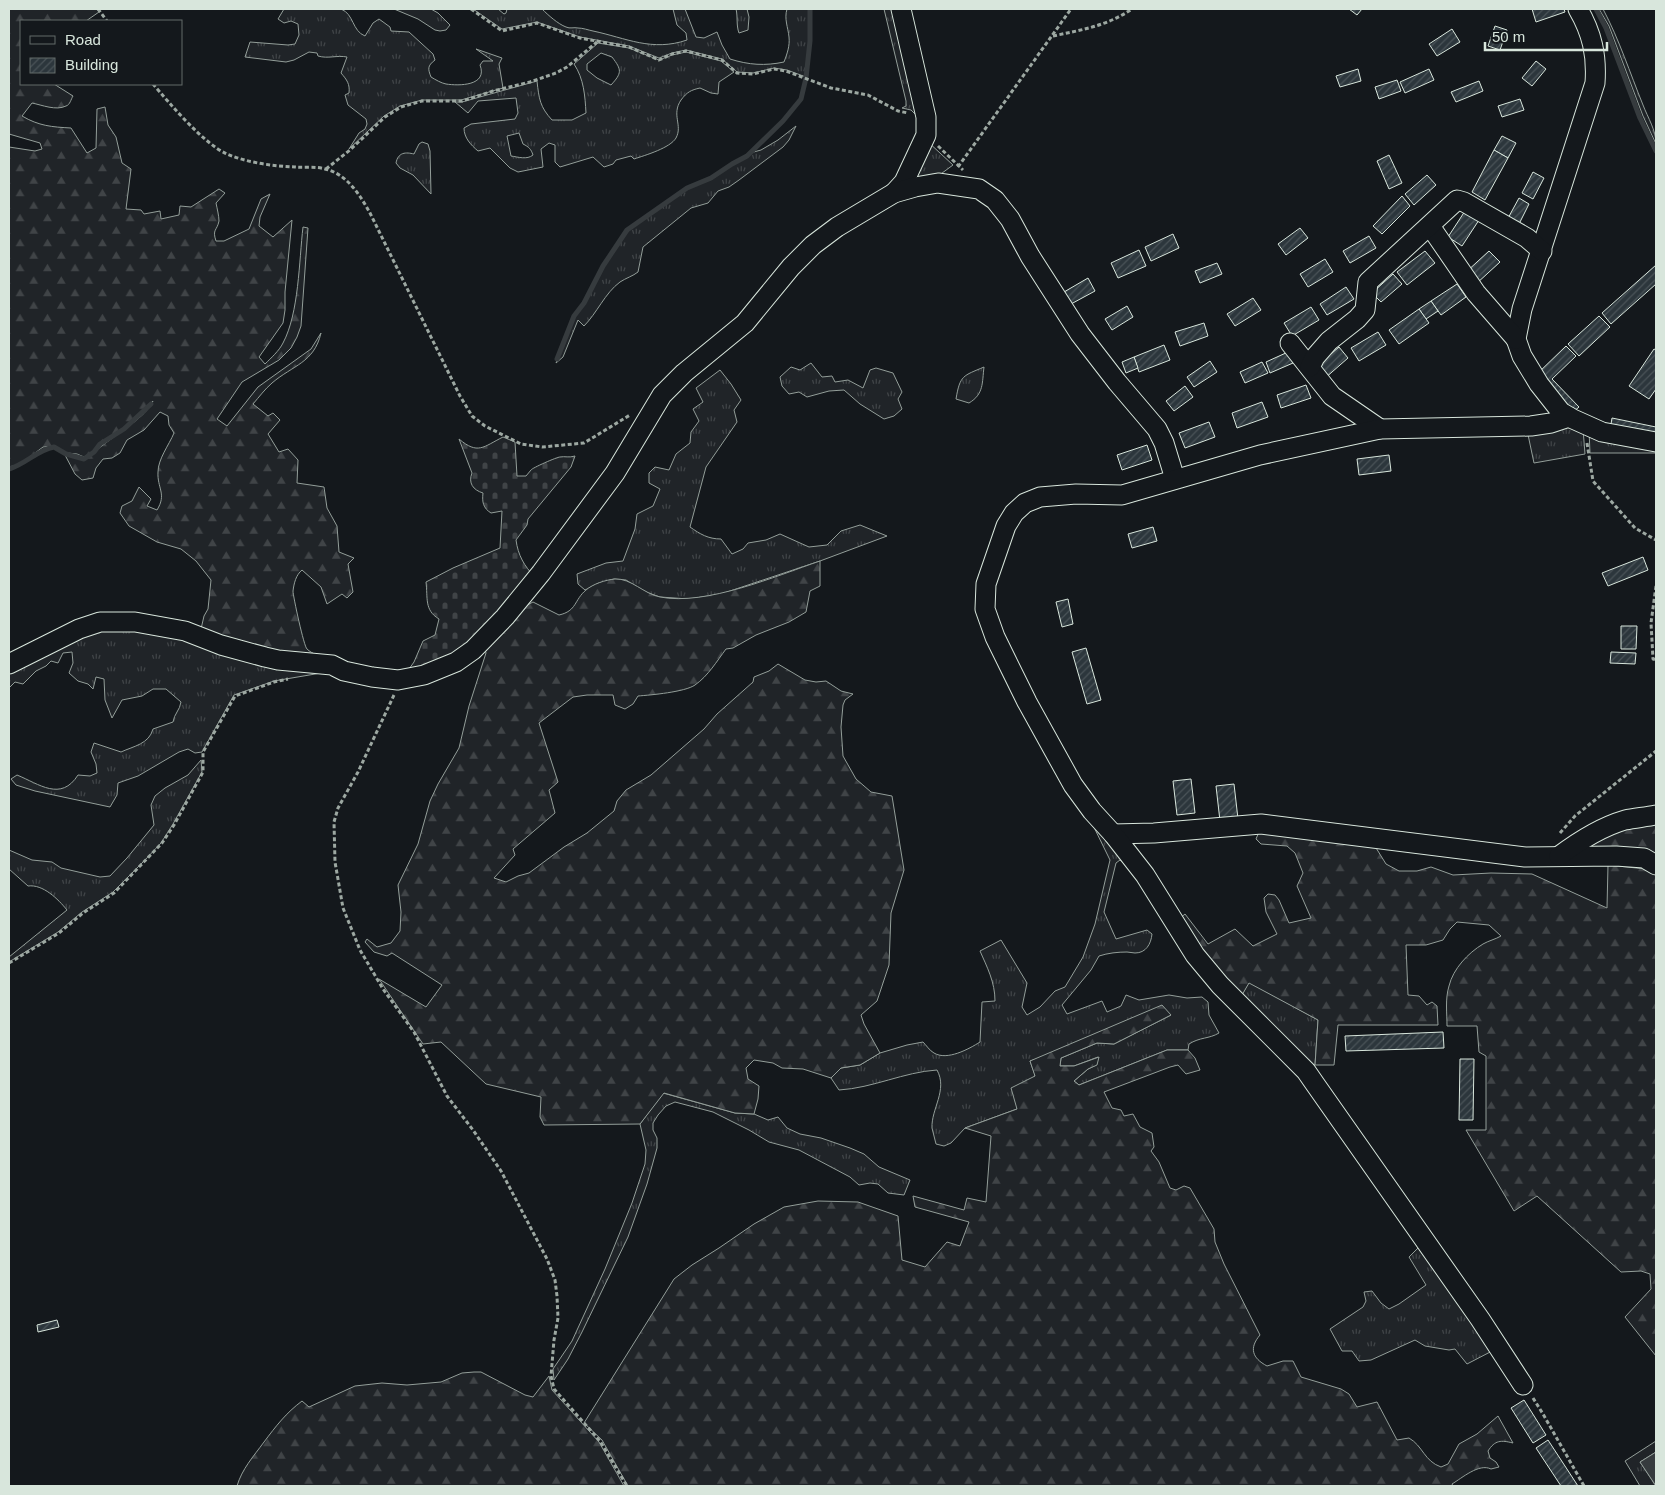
<svg xmlns="http://www.w3.org/2000/svg" width="1665" height="1495" font-family="Arial,sans-serif">
	<style>
		.grass { fill: url(#grass-tufts); stroke: #939e99; fill-rule: evenodd }
		.forest { fill: url(#forest-firs); stroke: #939e99 }
		.cemetery { fill: url(#cemetery-stones); stroke: #939e99 }
		.water { fill: #363b3e; stroke: #939e99 }
		.lines { fill: none; stroke-linecap: round; stroke-linejoin: round }
		.stream { stroke: #363b3e; stroke-width: 5 }
		.building { fill: url(#building-hatch); stroke: #d8e6dc }
		.minor-casing { stroke: #d8e6dc; stroke-width: 21 }
		.path { stroke: #9da8a2; stroke-width: 3; stroke-dasharray: 4 2.5; stroke-linecap: butt }
		.minor { stroke: #14181c; stroke-width: 19 }
	</style>
	<defs>
		<pattern id="grass-tufts" width="24" height="20" patternUnits="userSpaceOnUse" patternTransform="scale(1.25)"><rect width="24" height="20" fill="#202428"/><path d="M3 7l-1-3M5 7V3M7 7l1-3M15 17l-1-3M17 17v-4M19 17l1-3" fill="none" stroke="#404447"/></pattern>
		<pattern id="forest-firs" width="22" height="20" patternUnits="userSpaceOnUse" patternTransform="scale(1.25)"><rect width="22" height="20" fill="#202428"/><path d="M5 1l3.5 6h-7zM16 11l3.5 6h-7z" fill="#404447"/></pattern>
		<pattern id="cemetery-stones" width="16" height="16" patternUnits="userSpaceOnUse" patternTransform="scale(1.25)"><rect width="16" height="16" fill="#202428"/><path d="M2 7V4a2 2 0 0 1 4 0v3zM10 15v-3a2 2 0 0 1 4 0v3z" fill="#404447"/></pattern>
		<pattern id="building-hatch" width="6" height="6" patternUnits="userSpaceOnUse" patternTransform="scale(1.25)"><rect width="6" height="6" fill="#2c363c"/><path d="M-1 1l2-2M0 6l6-6M5 7l2-2" fill="none" stroke="#4a5358"/></pattern>
	</defs>
	<rect width="100%" height="100%" fill="#14181c"/>
	<g class="grass">
		<path d="M284,9H341C354,14 352,31 365,36L373,23L379,19L390,27L391,31L409,32L433,54L435,60C427,66 428,69 431,77C436,80 441,83 446,84C459,86 488,86 480,65L483,61H493L476,49L502,58L499,64L503,88L461,100H422L400,106L384,116L349,149L359,133L365,129L367,124L366,119L348,105L345,95L349,93C350,84 347,80 341,73L347,57C337,55 328,59 318,56L317,53L309,52L294,60L286,62L245,57L250,42L288,45L295,44L299,35L298,24L291,21L284,23L278,19Z"/>
		<polygon points="394,9 431,9 438,13 450,25 446,30 440,31 435,30 418,19"/>
		<path d="M473,9H498L504,14L506,13L507,9H542C548,15 558,24 566,27C570,29 574,27 578,28C583,28 588,30 593,31C626,38 652,52 687,40L686,33L677,25L673,9H685L696,37L704,38L717,32L722,45L730,59C749,65 765,66 784,62C787,54 790,46 789,37C788,27 784,19 787,9H809V41L806,77L787,70L774,68L753,73L737,72L722,59L686,50L672,53L659,58L629,46L580,37L537,22L502,29Z"/>
		<path d="M736,9H747L749,17L748,30L739,33C736,25 738,17 736,9Z"/>
		<polygon points="884,9 897,9 919,118 911,110 902,108 906,106 906,101"/>
		<path d="M1599,9H1603C1619,39 1630,73 1643,105C1648,118 1656,130 1656,144L1643,116L1609,26Z"/>
		<path d="M598,43L629,48L659,60L672,55L686,52L721,61L734,72L719,82L718,94L711,93L700,88C691,90 687,92 681,100C671,115 683,125 676,138C670,148 646,155 634,159L631,156L616,160L613,164L604,167L593,157L560,167L555,162V145L549,143L541,149L543,167L518,172L510,168L490,148L478,151C471,145 464,138 464,128L471,124L515,119L518,113L516,98L478,101L468,113L455,102H462L537,81C539,99 540,107 552,120H572L586,113C585,96 584,79 574,64ZM601,53L612,57C622,70 622,73 611,85L597,78L587,70V64ZM519,133L523,144C529,147 531,149 533,155C527,160 518,157 511,156L507,136Z"/>
		<path d="M796,126L789,140L783,147L739,180L729,187L718,191L708,203L691,208L643,247L638,272C633,276 626,278 620,282C605,293 597,313 584,326L578,320L563,357L556,363L575,316L585,304L604,267L628,231L687,189L712,179L750,153L761,150L778,140Z"/>
		<polygon points="927,141 953,165 934,179 916,184 913,175"/>
		<path d="M422,142L428,144L430,151L431,194L413,175L400,168L396,163C398,152 406,152 414,154L419,144Z"/>
		<polygon points="811,363 822,377 832,376 835,382 848,380 863,388 870,370 876,368 893,373 902,392 898,399 902,409 894,416 884,419 860,404 844,390 829,391 807,397 799,392 789,394 782,386 780,377 791,367 800,370"/>
		<path d="M984,367C982,383 984,394 969,403L956,399C960,375 963,376 984,367Z"/>
		<path d="M720,370L731,384L741,400L734,410L737,422L706,467L690,527C700,534 708,539 721,539L732,554L743,549L748,543L766,540L780,534L809,547L827,545L841,531L860,525L887,536L820,561L721,594L689,599L660,597L643,591L626,580L614,579L599,583L585,590L578,584L577,574L606,563L623,561L635,529L637,514L653,506L660,489L649,483V473L655,467L669,470L676,454L690,443L691,432L699,421L693,409L703,402L696,388Z"/>
		<polygon points="1569,421 1583,429 1585,454 1534,463 1527,430"/>
		<polygon points="1589,430 1656,446 1656,453 1590,453"/>
		<path d="M118,624L327,672L274,681L234,695L202,752L195,753L188,749L179,752L138,776L118,783L117,795L110,807L35,791L16,785L11,779L17,775C39,784 61,802 78,775L90,776L97,773L96,764L91,752L94,743L121,752C134,746 149,744 153,729L173,722C174,714 180,710 181,702L166,689H153L142,696L122,700L112,718L105,700L104,679L96,677L93,689L88,684L78,681L69,673L73,663L72,652L63,653L58,663L51,661L46,666L36,671L23,684L15,682L9,688V667L48,647Z"/>
		<path d="M201,760L202,772L173,824L161,843L145,860L113,892L82,912L58,932L9,962V957L67,910C58,899 43,884 28,886L9,869V850L32,860L52,862L61,868L100,877L110,876L127,858L154,825L151,805L155,796L165,788L188,775Z"/>
		<path d="M1087,813L1142,875L1120,860L1116,863L1104,912L1116,939L1147,930L1152,934C1151,944 1146,953 1135,953C1132,953 1130,952 1127,952C1118,952 1108,953 1099,956L1091,970L1062,1005L1067,1014L1102,1001L1107,1012L1121,1006L1126,995L1139,1000L1169,995L1187,998L1202,997L1208,1002L1209,1015L1219,1033C1209,1039 1200,1037 1189,1044L1188,1050H1167L1079,1085L1074,1081L1088,1069L1096,1065L1098,1057L1074,1066H1060L1061,1058L1097,1043L1114,1044L1171,1015L1030,1061L1035,1075L1017,1109L965,1128L951,1143L944,1146L936,1144C935,1139 933,1133 932,1128C931,1109 948,1090 937,1070C904,1072 873,1088 839,1090L831,1078L841,1068L860,1065L880,1053L907,1045L923,1042C926,1045 930,1051 934,1053C947,1061 969,1049 980,1042L982,1002L995,1001C995,982 987,967 980,951L1001,940L1027,983L1022,1007L1027,1015L1040,1007L1055,991L1065,987L1083,957L1095,924L1110,860Z"/>
		<polygon points="1249,982 1318,1020 1315,1065 1310,1065 1239,1000"/>
		<polygon points="663,1093 735,1113 754,1114 768,1120 778,1117 787,1128 800,1134 821,1138 850,1148 864,1154 879,1167 910,1180 904,1195 888,1193 878,1184 870,1183 859,1185 850,1177 799,1150 769,1142 749,1130 713,1112 675,1102 666,1106 658,1115 653,1123 653,1130 657,1138 657,1148 647,1184 628,1237 582,1332 568,1359 554,1380 553,1369 572,1341 605,1269 632,1203 645,1164 646,1150 640,1124"/>
		<polygon points="1422,1244 1494,1350 1467,1364 1455,1349 1449,1350 1425,1346 1415,1340 1371,1360 1359,1361 1352,1351 1342,1351 1330,1329 1363,1307 1366,1301 1364,1292 1372,1291 1381,1303 1389,1309 1399,1304 1426,1285 1409,1257"/>
		<polygon points="1656,1441 1656,1452 1640,1462 1656,1486 1640,1486 1625,1461"/>
	</g>
	<g class="forest">
		<path d="M9,9H97L99,12L86,21H21V84H54L73,96C71,99 70,105 66,106C56,111 42,105 32,103L22,116C39,126 52,127 71,128L87,153L96,148L97,109L105,107L108,125L116,137L122,163L131,169L126,209L141,210L144,214L160,211L161,219L179,215L180,206L191,207L219,189L225,193L216,203C217,208 219,216 219,221C217,231 212,229 216,241H224L249,229L261,199L270,194L260,217L259,226L273,237L292,220L285,292V310L283,323L259,357L265,364C271,358 279,351 283,343C299,313 299,261 303,227L308,228L301,326L297,337L291,348L279,360L242,382L217,419L227,426L258,387L311,349L321,333C314,363 293,365 272,383C265,389 259,397 253,404L268,416L273,413L280,420L268,434L279,452L288,449L298,460L297,483L324,487L327,508L337,526L339,552L354,558L348,564L353,592L347,598L342,594L327,604L321,587L302,570C296,575 294,583 293,591C293,596 304,647 307,649C312,654 322,657 328,660L258,652L201,629L204,616L208,609L211,580L196,561L181,549L157,542L129,526L120,513L122,506L132,501L139,487L151,499L147,506L157,510C167,494 157,488 158,472C158,459 169,445 174,433L169,425L168,416L160,412L144,430L127,440L120,453L112,458L103,459L96,468L93,478L82,480L75,474L65,455L77,457L84,460C91,456 96,450 103,445C117,434 147,416 153,401L124,428L100,444L93,452L84,457L77,454L67,453L54,446L43,447L27,459L17,465L9,467V147L35,151L42,149L40,143L9,134Z"/>
		<path d="M820,561V586L810,591L806,612L789,622L756,635L733,648L726,649C717,661 708,676 695,685C685,692 651,695 638,696L633,704L625,709L615,705L613,695H587L573,697L539,723L558,782L549,790L555,813L513,849L515,855L494,878L506,882L518,876L529,873L564,847L587,833L614,811L617,801L626,790L651,775L704,729L717,714L753,682L754,677L769,671L778,664L805,680L816,682L826,681L841,691L853,694L845,700L843,705L841,727L843,756L856,779L871,792L892,796L904,870L891,913L889,965L877,1001L861,1015L864,1024L880,1053L860,1065L841,1068L831,1078L803,1069L782,1068L773,1063L754,1060L746,1068L748,1079L759,1086L758,1099L754,1114L735,1113L664,1093L640,1124L544,1125L540,1117L541,1097L486,1084L441,1042L423,1044L379,979L426,1007L442,985L392,953L387,956L374,952L365,942L367,939L377,947L391,943L400,931L401,912L398,885L418,844L430,801L438,784L459,748L469,706L486,653L484,646L518,610L533,602L559,615C577,611 574,600 586,590C593,584 605,580 615,579C631,578 644,594 660,597C706,606 776,576 820,561Z"/>
		<polygon points="1656,819 1656,855 1576,851 1592,841"/>
		<path d="M1261,827L1373,843L1386,864L1399,871H1417L1431,867L1453,875L1491,873L1532,874L1607,908L1608,865L1646,869L1656,873V1356L1625,1317L1651,1289L1650,1274L1641,1271L1621,1272L1537,1196L1514,1211L1466,1130H1486V1056L1479,1052L1477,1026H1447C1447,1013 1445,999 1449,986C1453,969 1468,953 1483,944C1488,941 1496,939 1501,936L1489,925L1457,922L1450,929L1443,940L1426,945H1406L1408,995L1419,996L1427,1005L1432,1002L1437,1006L1438,1025H1338L1334,1065H1315L1318,1020L1249,983L1239,1000L1178,920L1185,914L1208,944L1235,929L1253,946L1277,934L1266,912L1264,898L1268,894L1275,895L1279,900L1289,923L1311,918L1297,886L1303,873L1295,853L1287,846L1261,844L1256,839Z"/>
		<path d="M1162,1005L1171,1015L1114,1044L1097,1043L1061,1058L1060,1066H1074L1099,1057L1097,1065L1088,1069L1074,1081L1079,1085L1167,1050H1188L1195,1058L1200,1070L1186,1074L1178,1065L1170,1067L1104,1092L1112,1108L1121,1110L1124,1116L1133,1114L1140,1127L1152,1133L1154,1147L1151,1151L1159,1162L1170,1188L1176,1190L1184,1186L1190,1188L1214,1229L1215,1242L1224,1264L1260,1335C1249,1348 1252,1358 1267,1366L1283,1361H1293L1301,1377L1341,1389L1349,1394L1357,1407L1377,1402L1397,1440L1409,1438C1423,1446 1424,1461 1441,1467L1448,1464L1459,1444L1477,1434L1498,1416L1513,1443C1501,1440 1495,1440 1488,1451L1490,1458L1496,1462L1499,1467L1491,1469C1479,1463 1462,1478 1452,1484L1453,1486H628L602,1440L584,1423L674,1279L692,1265L719,1248L754,1224L784,1207L818,1201L858,1202L898,1216L902,1260L925,1267L947,1242L960,1246L969,1222L915,1207L913,1196L964,1210L967,1198L986,1202L991,1136L965,1128L1017,1109L1011,1088L1035,1076L1030,1061Z"/>
		<path d="M474,1372H481L525,1395L533,1397L549,1376L552,1390L599,1442L624,1486H237C242,1469 253,1457 264,1442C276,1426 286,1413 302,1401L309,1407L355,1386L382,1383L407,1385L441,1382L462,1373Z"/>
	</g>
	<path class="cemetery" d="M503,437L515,442L517,476H526C528,474 529,472 531,470C532,468 557,457 560,457C565,456 569,458 575,456L571,467L528,519L527,525L516,540C518,555 524,566 535,577L468,649L404,676L414,662L423,641L435,635L439,619C424,610 428,598 426,582L453,568L500,548L502,511L491,513C483,508 482,502 483,493C473,490 468,483 472,473L459,439C478,455 483,447 503,437Z"/>
	<polygon class="water" points="1656,1452 1656,1486 1640,1462"/>
	<g class="lines">
		<g class="stream">
			<polyline points="1596,9 1606,28 1640,118 1656,151"/>
			<polyline points="557,359 574,316 584,303 603,266 627,230 687,188 711,178 732,164 747,156 783,121 801,99 806,78 810,41 810,9"/>
			<path d="M9,469C26,464 37,450 54,447L66,454L84,459L94,452L100,444L124,429L151,404"/>
		</g>
	</g>
	<g class="building">
		<polygon points="1349,9 1362,9 1357,15"/>
		<polygon points="1532,9 1564,9 1565,12 1536,22"/>
		<polygon points="1495,26 1507,30 1500,50 1488,46"/>
		<polygon points="1452,29 1460,42 1437,56 1429,44"/>
		<polygon points="1536,61 1546,69 1532,86 1522,78"/>
		<polygon points="1358,69 1361,81 1340,87 1336,76"/>
		<polygon points="1429,69 1434,80 1405,93 1400,82"/>
		<polygon points="1397,80 1401,91 1379,99 1375,87"/>
		<polygon points="1479,81 1483,91 1456,102 1451,92"/>
		<polygon points="1520,99 1524,110 1502,117 1498,106"/>
		<polygon points="1502,136 1516,143 1508,158 1494,150"/>
		<polygon points="1494,150 1508,158 1485,200 1472,192"/>
		<polygon points="1389,155 1402,183 1389,189 1377,161"/>
		<polygon points="1533,172 1544,178 1533,199 1522,193"/>
		<polygon points="1427,175 1436,185 1414,205 1405,194"/>
		<polygon points="1402,196 1410,206 1382,234 1373,226"/>
		<polygon points="1519,198 1529,204 1518,226 1507,220"/>
		<polygon points="1465,211 1479,220 1462,246 1448,237"/>
		<polygon points="1300,228 1308,238 1286,255 1278,244"/>
		<polygon points="1173,234 1179,248 1151,261 1145,247"/>
		<polygon points="1369,236 1376,248 1350,263 1343,251"/>
		<polygon points="1139,250 1146,266 1118,278 1111,263"/>
		<polygon points="1425,251 1435,263 1407,285 1397,272"/>
		<polygon points="1489,251 1500,262 1476,284 1465,273"/>
		<polygon points="1325,259 1333,272 1308,287 1300,274"/>
		<polygon points="1217,263 1222,274 1200,283 1195,271"/>
		<polygon points="1656,265 1656,284 1611,324 1602,313"/>
		<polygon points="1393,274 1402,284 1381,302 1372,293"/>
		<polygon points="1088,278 1095,291 1071,304 1064,292"/>
		<polygon points="1457,284 1466,297 1441,315 1431,301"/>
		<polygon points="1346,287 1354,299 1327,315 1320,304"/>
		<polygon points="1253,298 1261,310 1235,326 1227,314"/>
		<polygon points="1431,301 1438,311 1426,319 1419,309"/>
		<polygon points="1127,306 1133,317 1112,330 1105,319"/>
		<polygon points="1311,307 1319,320 1292,336 1284,323"/>
		<polygon points="1419,309 1429,323 1399,344 1389,330"/>
		<polygon points="1599,316 1610,327 1579,356 1568,344"/>
		<polygon points="1204,323 1208,336 1180,346 1175,332"/>
		<polygon points="1378,332 1386,345 1359,361 1351,348"/>
		<polygon points="1164,345 1170,360 1139,372 1134,357"/>
		<polygon points="1566,346 1576,356 1552,379 1579,407 1572,413 1535,376"/>
		<polygon points="1339,347 1348,358 1324,379 1315,368"/>
		<polygon points="1654,349 1656,350 1656,389 1649,399 1629,386"/>
		<polygon points="1288,352 1293,363 1270,373 1266,362"/>
		<polygon points="1134,357 1138,368 1126,373 1122,362"/>
		<polygon points="1210,361 1217,372 1194,387 1187,377"/>
		<polygon points="1262,362 1268,373 1245,383 1240,372"/>
		<polygon points="1306,385 1311,398 1281,408 1277,395"/>
		<polygon points="1185,386 1193,397 1174,411 1166,401"/>
		<polygon points="1262,402 1268,417 1237,428 1232,413"/>
		<polygon points="1612,418 1656,427 1656,439 1610,430"/>
		<polygon points="1209,422 1215,437 1185,448 1179,433"/>
		<polygon points="1147,445 1152,460 1122,470 1117,455"/>
		<polygon points="1389,455 1391,471 1359,475 1357,459"/>
		<polygon points="1153,527 1157,541 1132,548 1128,534"/>
		<polygon points="1643,557 1648,570 1608,586 1602,573"/>
		<polygon points="1068,599 1073,624 1062,627 1056,602"/>
		<polygon points="1621,626 1637,626 1636,649 1621,649"/>
		<polygon points="1086,648 1101,700 1087,704 1072,652"/>
		<polygon points="1611,652 1636,653 1635,664 1610,663"/>
		<polygon points="1191,779 1195,813 1177,815 1173,781"/>
		<polygon points="1234,784 1238,819 1220,821 1216,786"/>
		<polygon points="1443,1032 1444,1048 1346,1051 1345,1036"/>
		<polygon points="1460,1059 1474,1059 1473,1120 1459,1120"/>
		<polygon points="57,1320 59,1327 38,1332 37,1325"/>
		<polygon points="1524,1400 1546,1435 1533,1443 1511,1408"/>
		<polygon points="1548,1440 1578,1486 1561,1486 1536,1448"/>
	</g>
	<g class="lines">
		<g class="minor-casing">
			<g id="minor">
				<path d="M1578,9C1592,33 1597,55 1595,83L1522,309L1516,339L1522,356L1539,384L1561,412L1573,419L1602,432L1656,442"/>
				<polyline points="894,193 904,182 926,135 926,117 901,9"/>
				<polyline points="1430,226 1476,293 1516,339"/>
				<polyline points="1290,343 1332,396 1380,429"/>
				<polyline points="1310,367 1315,357 1329,341 1357,319 1365,310 1368,282 1457,200 1464,202 1527,238 1542,251"/>
				<polyline points="9,664 79,629 100,622 135,622 185,631 221,645 265,657 278,660 332,665 344,671 372,677 398,680 424,675 456,662 473,650 505,617 541,573 615,473 662,395 684,373 745,323 791,267 813,245 837,227 894,193 915,187 938,183 979,189 995,200 1010,219 1030,256 1080,334 1117,382 1157,429 1164,443 1175,479"/>
				<polyline points="1113,834 1154,833 1261,824 1525,857 1616,856 1644,858 1656,865"/>
				<path d="M1559,856C1579,841 1601,827 1625,820C1635,818 1646,817 1656,815"/>
				<polyline points="1523,1385 1480,1319 1315,1084 1306,1071 1220,985 1195,955 1145,875 1113,834 1092,811 1073,785 1027,702 995,637 985,609 986,584 1006,526 1014,513 1025,503 1040,497 1076,494 1122,495 1260,455 1380,429 1531,426 1551,423 1569,417"/>
			</g>
		</g>
		<g class="path">
			<polyline points="98,9 107,21"/>
			<polyline points="471,9 502,31 537,23 580,38 629,47 659,60 672,54 686,51 722,60 737,73 753,74 774,69 786,71 831,88 868,95 898,111 908,113"/>
			<path d="M1053,36C1081,30 1107,26 1132,9"/>
			<path d="M153,84C170,104 204,144 227,154C248,163 273,166 295,167C304,168 316,166 325,169C347,174 360,195 370,213L460,396L472,416L485,426L521,444L542,447L584,443L630,415"/>
			<polyline points="938,146 963,170"/>
			<polyline points="958,167 1071,9"/>
			<polyline points="326,169 350,150 385,117 401,107 422,101 462,101 493,91 530,82 556,73 567,67 597,42"/>
			<polyline points="1587,443 1593,481 1635,528 1656,540"/>
			<polyline points="1656,586 1651,623 1653,659 1656,660"/>
			<polyline points="394,695 358,772 338,808 334,822 335,862 343,908 360,950 383,989 414,1032 447,1096 473,1130 501,1171 547,1259 555,1280 557,1296 558,1318 554,1340 551,1376 554,1389 600,1441 627,1486"/>
			<polyline points="1560,833 1575,816 1656,751"/>
			<polyline points="9,963 59,933 83,913 114,893 162,843 174,825 203,772 203,752 235,696 274,682 288,679"/>
			<polyline points="1533,1398 1543,1414 1584,1486"/>
		</g>
		<use href="#minor" class="minor"/>
	</g>
	<rect width="1665" height="1495" fill="none" stroke="#d8e6dc" stroke-width="20"/>
	<rect x="20" y="20" width="162" height="65" fill="#14181c" stroke="#626a69"/>
	<rect x="30" y="36" width="25" height="8" fill="#14181c" stroke="#626a69"/>
	<text x="65" y="45" font-size="15" fill="#d8e6dc">Road</text>
	<rect x="30" y="58" width="25" height="15" fill="url(#building-hatch)" stroke="#626a69"/>
	<text x="65" y="70" font-size="15" fill="#d8e6dc">Building</text>
	<path d="M1485 42v8h122v-8" fill="none" stroke="#d8e6dc" stroke-width="2.5"/>
	<text x="1492" y="42" font-size="15" fill="#d8e6dc" stroke="#14181c" stroke-width="4" paint-order="stroke">50 m</text>
</svg>
